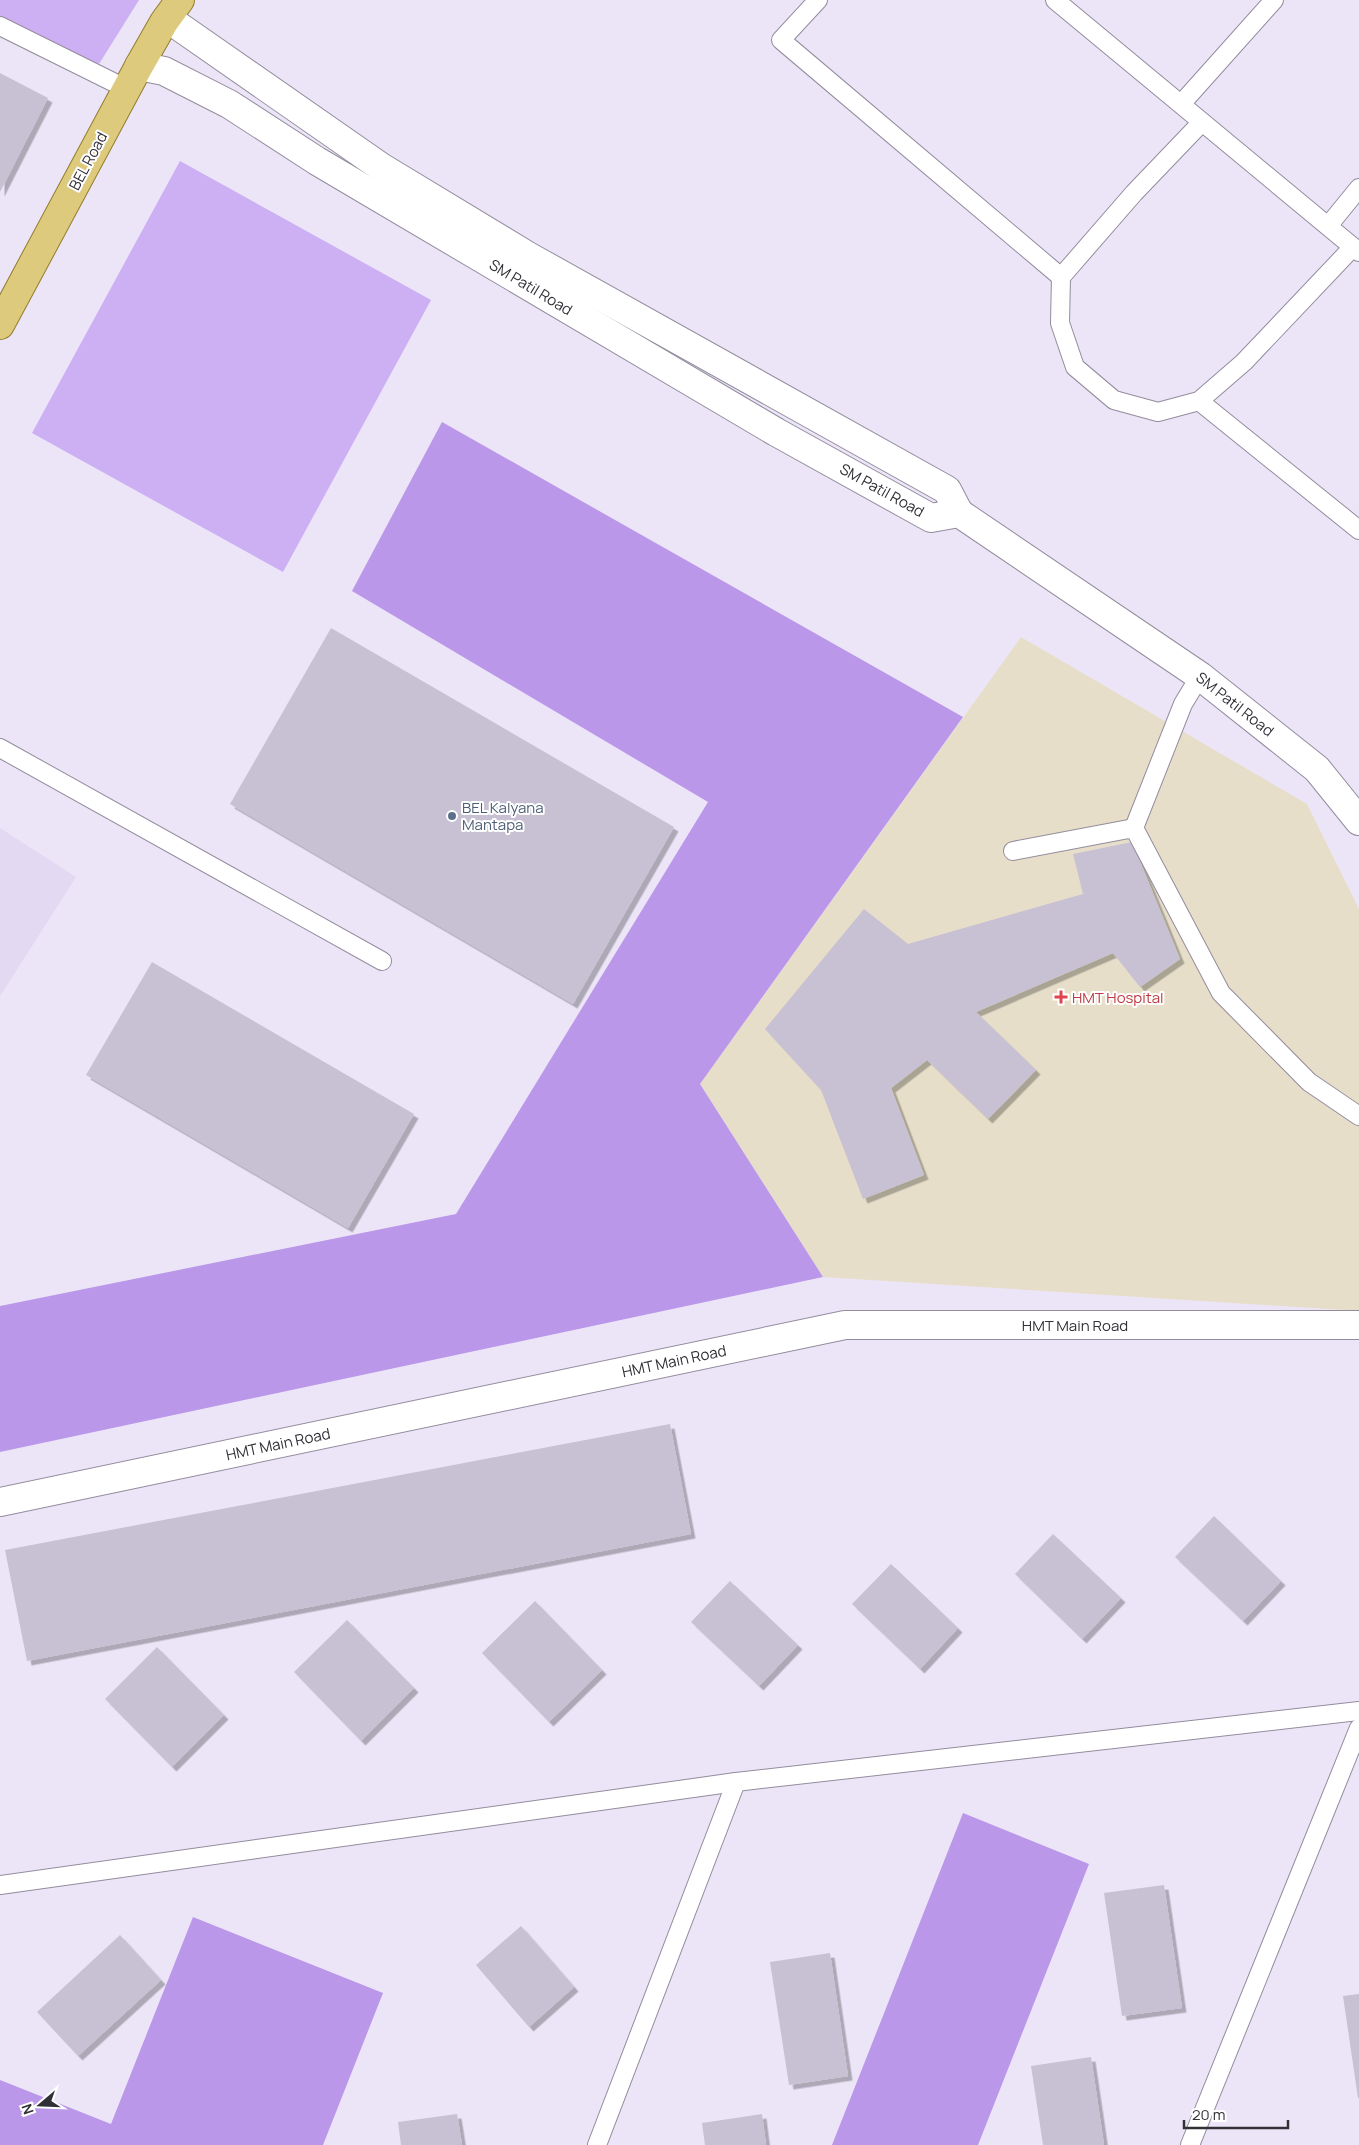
<svg xmlns="http://www.w3.org/2000/svg" width="1359" height="2145" font-family="Manrope,sans-serif">
	<style>
		.built { fill: #e3d9f3 }
		.medical { fill: #e7dec9 }
		.green { fill: #ccb0f3 }
		.forest { fill: #ba97e9 }
		.building { fill: #c8c1d3; filter: url(#shadow) }
		.lines { fill: none; stroke-linecap: round; stroke-linejoin: round }
		.service-casing { stroke: #938c9d; stroke-width: 20 }
		.tertiary-casing { stroke: #938c9d; stroke-width: 30 }
		.primary-casing { stroke: #937d2b; stroke-width: 30 }
		.service { stroke: #fff; stroke-width: 18 }
		.tertiary { stroke: #fff; stroke-width: 28 }
		.primary { stroke: #ddca7c; stroke-width: 28 }
		.service-dot { fill: #5c6f8a; stroke: #fff; stroke-width: 2 }
		.health-dot { fill: #e0444e; stroke: #fff; stroke-width: 2 }
		.labels { text-anchor: middle; dominant-baseline: central; stroke-width: 4; stroke-linejoin: round; paint-order: stroke }
		.street-label { font-size: 15px; fill: #323037; stroke: #fff }
		.service-label { font-size: 15px; fill: #4e5e75; stroke: #fff; text-anchor: start }
		.health-label { font-size: 15px; fill: #be3a42; stroke: #fff; text-anchor: start }
	</style>
	<defs>
		<filter id="shadow"><feDropShadow dx="4.5" dy="4.5" stdDeviation="0" flood-color="#0004"/></filter>
	</defs>
	<rect width="100%" height="100%" fill="#ece5f8"/>
	<polygon class="built" points="0,828 76,877 0,996"/>
	<polygon class="medical" points="1021,637 1307,804 1359,909 1359,1311 823,1277 700,1084"/>
	<g class="green">
		<polygon points="0,0 139,0 99,64 0,21"/>
		<polygon points="180,161 431,300 283,572 32,433"/>
	</g>
	<g class="forest">
		<polygon points="442,422 963,717 700,1084 823,1277 0,1452 0,1306 456,1214 708,802 352,591"/>
		<polygon points="963,1813 1089,1864 978,2145 832,2145"/>
		<polygon points="193,1917 383,1993 323,2145 0,2145 0,2080 111,2124"/>
	</g>
	<g class="building">
		<polygon points="0,73 48,98 0,192"/>
		<polygon points="331,628 674,827 573,1004 230,804"/>
		<polygon points="1132,842 1180,959 1140,987 1113,953 976,1012 1036,1070 988,1119 927,1060 891,1088 924,1175 863,1199 821,1090 765,1029 864,909 908,944 1083,894 1073,854"/>
		<polygon points="152,962 414,1114 348,1228 86,1075"/>
		<polygon points="670,1424 691,1534 27,1661 5,1550"/>
		<polygon points="1214,1516 1281,1581 1243,1621 1175,1557"/>
		<polygon points="1053,1534 1121,1598 1082,1639 1015,1574"/>
		<polygon points="891,1564 958,1628 920,1669 852,1604"/>
		<polygon points="730,1581 798,1645 759,1686 691,1622"/>
		<polygon points="535,1601 602,1670 549,1722 482,1653"/>
		<polygon points="347,1620 414,1688 361,1741 294,1672"/>
		<polygon points="157,1647 224,1715 172,1767 105,1699"/>
		<polygon points="1164,1885 1182,2008 1122,2016 1104,1893"/>
		<polygon points="521,1926 574,1987 529,2027 476,1965"/>
		<polygon points="120,1935 161,1980 78,2056 37,2012"/>
		<polygon points="830,1953 848,2076 789,2085 770,1962"/>
		<polygon points="1359,1994 1359,2098 1358,2098 1343,1996"/>
		<polygon points="1091,2057 1104,2145 1043,2145 1031,2066"/>
		<polygon points="457,2114 462,2145 401,2145 398,2122"/>
		<polygon points="762,2114 766,2145 705,2145 702,2123"/>
	</g>
	<g class="lines">
		<g class="service-casing">
			<g id="service">
				<polyline points="818,0 781,40 1061,277"/>
				<polyline points="1055,0 1359,252"/>
				<polyline points="0,26 127,89"/>
				<polyline points="1182,103 1274,0"/>
				<polyline points="1202,122 1134,193 1061,277 1060,323 1075,367 1114,400 1158,412 1199,401 1244,362 1353,247"/>
				<polyline points="1328,226 1359,188"/>
				<polyline points="1199,401 1359,530"/>
				<polyline points="0,748 382,961"/>
				<polyline points="1134,828 1183,704 1200,676"/>
				<polyline points="1013,851 1134,828 1221,993 1309,1082 1359,1116"/>
				<polyline points="0,1885 736,1782 1359,1711"/>
				<polyline points="597,2145 736,1782"/>
				<polyline points="1190,2145 1359,1728"/>
			</g>
		</g>
		<g class="tertiary-casing">
			<g id="tertiary">
				<polyline points="167,18 381,167 528,256 947,490 959,513"/>
				<polyline points="139,66 164,71 229,104 317,161 776,432 931,518 959,513 1200,676 1317,769 1359,821"/>
				<polyline points="0,1502 845,1325 1359,1325"/>
			</g>
		</g>
		<g class="primary-casing">
			<polyline id="primary" points="0,325 139,66 164,22 180,0"/>
		</g>
		<use href="#service" class="service"/>
		<use href="#tertiary" class="tertiary"/>
		<use href="#primary" class="primary"/>
	</g>
	<circle class="service-dot" cx="452" cy="816" r="5"/>
	<path class="health-dot" d="M1058.5 989.5h5v5h5v5h-5v5h-5v-5h-5v-5h5z"/>
	<g class="labels">
		<g class="street-label">
			<text transform="translate(88 161) rotate(-62)">BEL Road</text>
			<text transform="translate(531 287) rotate(31)">SM Patil Road</text>
			<text transform="translate(882 490) rotate(29)">SM Patil Road</text>
			<text transform="translate(1235 704) rotate(38)">SM Patil Road</text>
			<text x="1075" y="1325">HMT Main Road</text>
			<text transform="translate(674 1361) rotate(-12)">HMT Main Road</text>
			<text transform="translate(278 1444) rotate(-12)">HMT Main Road</text>
		</g>
		<g class="service-label">
			<text x="462" y="807">BEL Kalyana<tspan x="462" dy="17">Mantapa</tspan></text>
		</g>
		<g class="health-label">
			<text x="1072" y="997">HMT Hospital</text>
		</g>
	</g>
	<g transform="translate(40 2105) rotate(251)" stroke="#ffffff" stroke-width="4" paint-order="stroke">
	<path d="M0-4L9 19L0 12L-9 19Z" fill="#323037"/>
	<text y="-8" font-size="14" font-weight="bold" text-anchor="middle" fill="#323037">N</text>
	</g>
	<path d="M1184 2120v8h104v-8" fill="none" stroke="#323037" stroke-width="2.5"/>
	<text x="1192" y="2120" font-size="15" fill="#323037" stroke="#ffffff" stroke-width="4" paint-order="stroke">20 m</text>
</svg>
